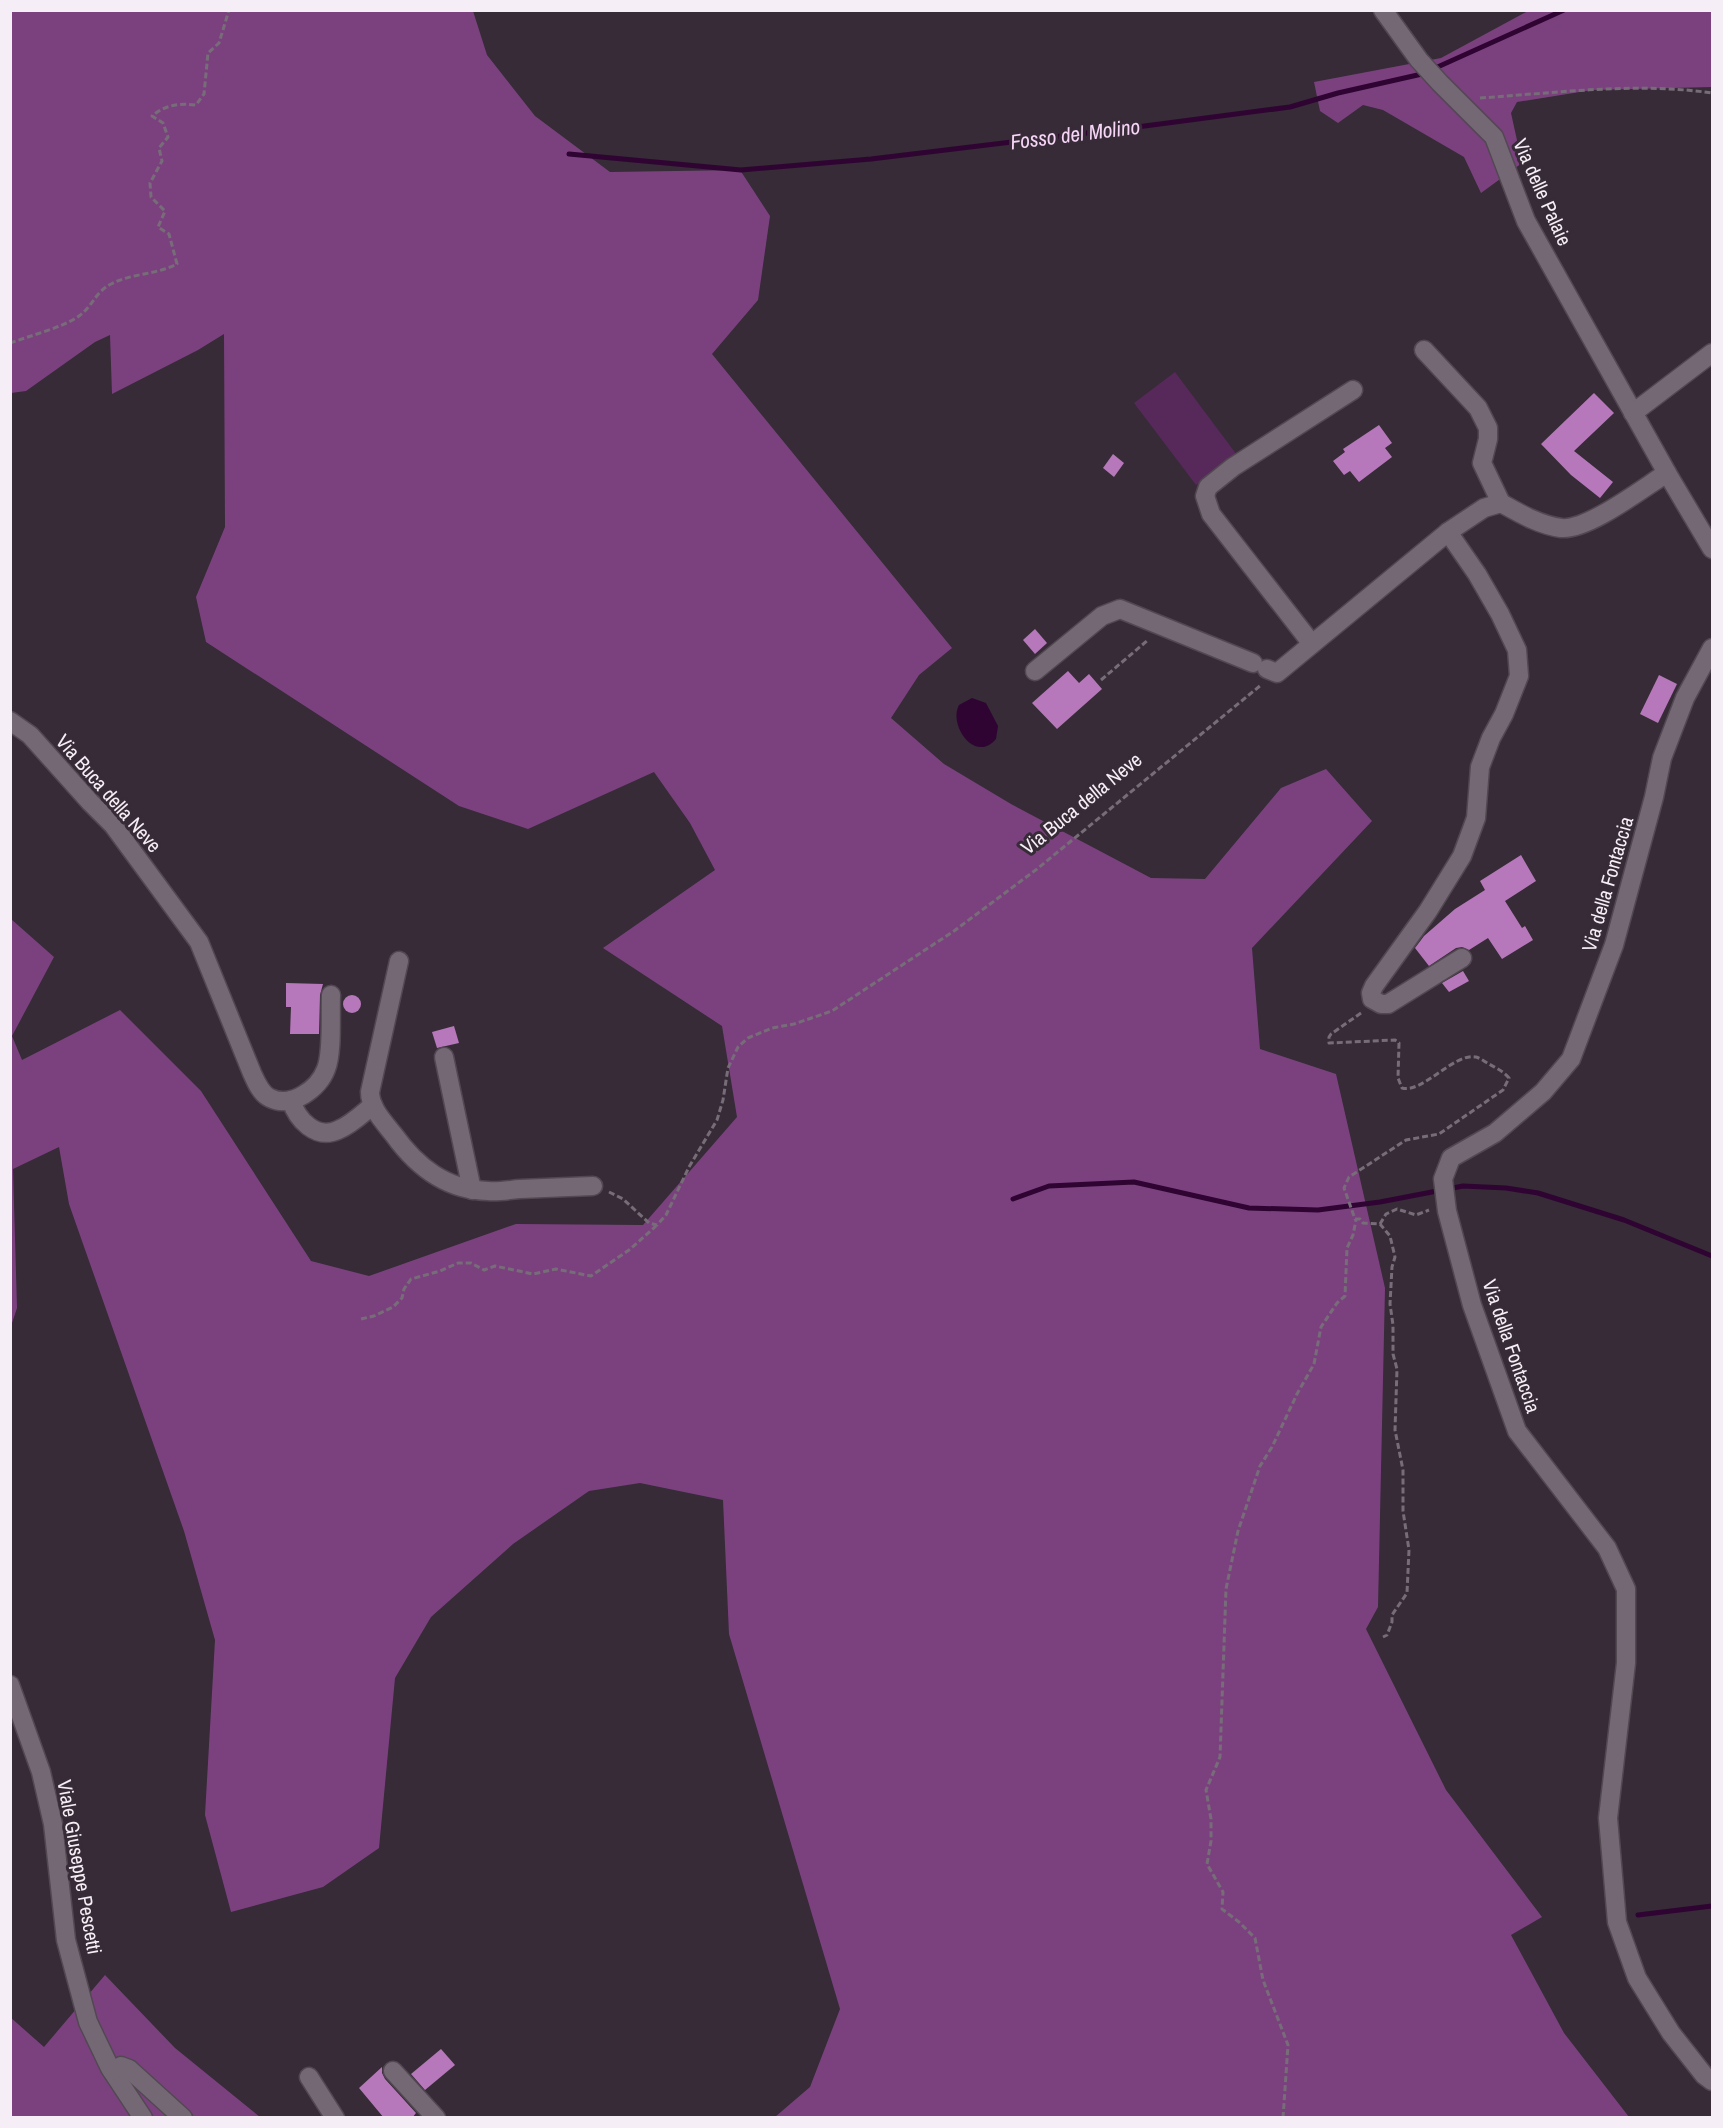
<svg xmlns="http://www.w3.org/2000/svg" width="1723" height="2128" font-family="'Archivo Narrow',sans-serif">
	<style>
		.green { fill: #57285a }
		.forest { fill: #7b417f }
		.water { fill: #2f0433 }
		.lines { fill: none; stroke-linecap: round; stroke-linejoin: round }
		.stream { stroke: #2f0433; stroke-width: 5 }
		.building { fill: #b678ba }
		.minor-casing { stroke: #524852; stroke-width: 21 }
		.path { stroke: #776d78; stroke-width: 3; stroke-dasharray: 6 3; stroke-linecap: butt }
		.minor { stroke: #756875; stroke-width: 18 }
		.labels { text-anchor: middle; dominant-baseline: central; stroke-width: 6; stroke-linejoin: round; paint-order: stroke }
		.street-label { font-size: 20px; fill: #f6eef6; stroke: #362b37 }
		.water-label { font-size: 21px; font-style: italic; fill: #f6d5f7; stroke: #362b37 }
	</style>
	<rect width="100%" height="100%" fill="#362b37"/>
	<polygon class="green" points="1175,372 1237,455 1196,485 1134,403"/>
	<g class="forest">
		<polygon points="11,10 473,11 487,55 535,116 610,172 740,170 770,216 758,300 712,354 952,648 919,675 891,718 944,764 1011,804 1151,878 1205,879 1281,788 1326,769 1372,821 1252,948 1260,1049 1336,1074 1385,1288 1378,1607 1366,1629 1446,1790 1542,1917 1511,1935 1564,2033 1629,2117 775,2117 810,2087 840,2009 729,1634 723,1500 640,1483 589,1491 513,1544 431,1617 395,1678 379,1848 323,1887 231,1912 205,1815 215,1640 184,1531 69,1204 59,1147 13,1169 17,1308 11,1326 11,919 54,957 12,1036 22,1060 120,1010 201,1091 311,1261 369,1276 516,1224 643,1225 737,1117 722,1026 603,948 715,870 690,823 654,772 528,829 459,806 206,642 196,597 225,527 224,334 198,350 112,394 110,335 95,342 26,391 11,393"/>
		<polygon points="1528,11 1712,11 1712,87 1592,90 1517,102 1511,113 1522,163 1481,193 1464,157 1383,110 1363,105 1338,123 1320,111 1314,82 1441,58"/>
		<polygon points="105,1975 175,2048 260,2117 11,2117 10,2017 44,2047"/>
	</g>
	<path class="water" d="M972,698L986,703L998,726L996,739C975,764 948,725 959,705Z"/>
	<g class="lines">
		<g class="stream">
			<polyline points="569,154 741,170 871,159 1137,127 1290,107 1338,93 1422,74 1564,10"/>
			<polyline points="1013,1199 1049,1186 1134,1182 1249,1208 1318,1210 1380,1202 1463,1186 1506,1188 1538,1193 1624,1220 1712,1256"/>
			<polyline points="1638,1915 1712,1906"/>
		</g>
	</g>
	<g class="building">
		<polygon points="1594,393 1614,413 1574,451 1613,482 1600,498 1571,475 1541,444"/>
		<polygon points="1379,425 1392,443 1385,448 1392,457 1359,482 1350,471 1344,475 1333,461 1345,452 1343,449"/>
		<polygon points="1113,454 1124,463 1114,477 1103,468"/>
		<polygon points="1035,629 1047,643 1035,654 1023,640"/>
		<polygon points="1068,671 1079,683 1089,674 1102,689 1057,729 1032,703"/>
		<polygon points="1659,675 1677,684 1658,723 1640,714"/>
		<polygon points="1521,855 1536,881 1505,901 1522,928 1525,926 1533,940 1502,959 1488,938 1469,950 1462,947 1456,948 1429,966 1415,948 1424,936 1455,909 1485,890 1480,881"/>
		<polygon points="1463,971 1469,981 1449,992 1442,983"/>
		<polygon points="286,983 323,984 320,995 319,1034 290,1034 291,1007 286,1007"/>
		<circle cx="352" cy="1004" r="9"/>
		<polygon points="454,1026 459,1043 437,1048 432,1032"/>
		<polygon points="441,2049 455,2065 425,2090 411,2074"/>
		<polygon points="382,2067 382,2073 385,2079 416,2113 412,2118 384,2118 359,2088"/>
	</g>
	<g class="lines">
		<g class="minor-casing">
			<g id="minor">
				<polyline points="1383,10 1419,60 1440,83 1494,137 1526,221 1667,473 1712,549"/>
				<polyline points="1424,350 1478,408 1488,428 1488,439 1482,463 1501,503"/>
				<polyline points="1633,413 1712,353"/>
				<polyline points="1448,532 1477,574 1500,614 1517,650 1519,676 1504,714 1491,738 1480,767 1476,818 1462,856 1428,911 1374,986 1371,993 1372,999 1381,1004 1388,1004 1462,958"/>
				<polyline points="1312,644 1211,514 1205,496 1208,487 1233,467 1353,390"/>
				<polyline points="1712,648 1685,698 1662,758 1654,797 1614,945 1571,1059 1543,1092 1495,1133 1451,1158 1443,1179 1447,1211 1472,1305 1517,1431 1607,1548 1626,1589 1626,1663 1608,1818 1617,1922 1637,1978 1671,2033 1704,2075 1712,2081"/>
				<path d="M1267,669L1277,673L1448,532L1484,508L1501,503C1519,513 1539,525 1561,528C1587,531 1643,488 1667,473"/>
				<polyline points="1035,671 1102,616 1120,609 1253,663"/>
				<path d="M10,721L30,735L90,802L113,825L199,942L252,1073C256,1082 261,1094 270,1098C292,1109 319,1088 326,1069C333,1052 330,1014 331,995"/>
				<path d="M399,961L370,1092C370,1108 384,1122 394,1135C417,1167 446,1190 488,1191C498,1192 509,1190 520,1189C544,1188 569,1187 593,1186"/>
				<polyline points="444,1057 472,1190"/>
				<path d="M291,1100C297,1120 316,1140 338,1130C351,1125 362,1114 373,1105"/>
				<polyline points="10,1685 41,1772 53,1824 66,1940 88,2022 110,2068 143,2118"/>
				<polyline points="112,2071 121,2066 129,2069 183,2118"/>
				<polyline points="393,2071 436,2118"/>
				<polyline points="309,2077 335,2118"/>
			</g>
		</g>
		<g class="path">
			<path d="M1480,98C1556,93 1636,82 1712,93"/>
			<path d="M10,343C29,336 64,327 79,316C93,306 96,291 111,284C132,273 156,275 177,264L169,234L158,227L165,211L151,197L150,183L162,161L159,148L168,137L163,123L152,116C165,105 179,103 196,105L204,94L208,53L219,43L229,10"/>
			<polyline points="1101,680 1148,640"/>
			<path d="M1361,1013L1331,1034L1329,1037V1043L1395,1040L1399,1043L1398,1078L1402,1088C1422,1094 1455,1052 1476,1057C1480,1058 1485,1062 1489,1064C1496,1068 1503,1071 1509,1078L1503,1090L1439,1134L1406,1140L1349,1177L1344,1188L1355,1219H1360L1363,1223L1380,1224L1390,1236L1395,1257L1392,1267L1390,1304L1393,1325V1354L1397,1369L1395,1430L1403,1470V1511L1409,1550L1407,1593L1392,1615V1622L1387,1635L1383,1637"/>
			<polyline points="609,1192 623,1199 649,1223 657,1225 666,1215 689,1167 717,1120 723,1100 728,1068 738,1047 748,1038 772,1028 794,1024 832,1011 954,931 1037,869 1261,685"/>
			<polyline points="1380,1224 1386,1214 1397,1209 1416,1215 1429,1210"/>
			<polyline points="361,1319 374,1316 393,1307 402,1298 404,1289 411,1279 440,1271 458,1263 471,1263 484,1270 495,1266 533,1274 556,1269 591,1276 629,1250 656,1226"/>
			<polyline points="1283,2118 1288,2045 1263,1980 1255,1938 1239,1922 1222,1909 1223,1892 1207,1864 1211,1841 1211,1819 1206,1790 1220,1757 1226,1589 1238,1531 1260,1466 1272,1447 1297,1394 1314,1364 1321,1327 1337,1303 1345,1296 1347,1248 1353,1235 1356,1220"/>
		</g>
		<use href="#minor" class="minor"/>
	</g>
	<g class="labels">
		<g class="street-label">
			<text transform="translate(1543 192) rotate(66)">Via delle Palaie</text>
			<text transform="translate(109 793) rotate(49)">Via Buca della Neve</text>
			<text transform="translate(1081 803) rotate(-39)">Via Buca della Neve</text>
			<text transform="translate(1607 884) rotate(-74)">Via della Fontaccia</text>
			<text transform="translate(1512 1346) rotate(71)">Via della Fontaccia</text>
			<text transform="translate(80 1867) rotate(80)">Viale Giuseppe Pescetti</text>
		</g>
		<g class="water-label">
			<text transform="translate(1075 134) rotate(-7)">Fosso del Molino</text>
		</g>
	</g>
	<rect width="1723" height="2128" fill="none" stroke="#f6eef6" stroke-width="24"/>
</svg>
